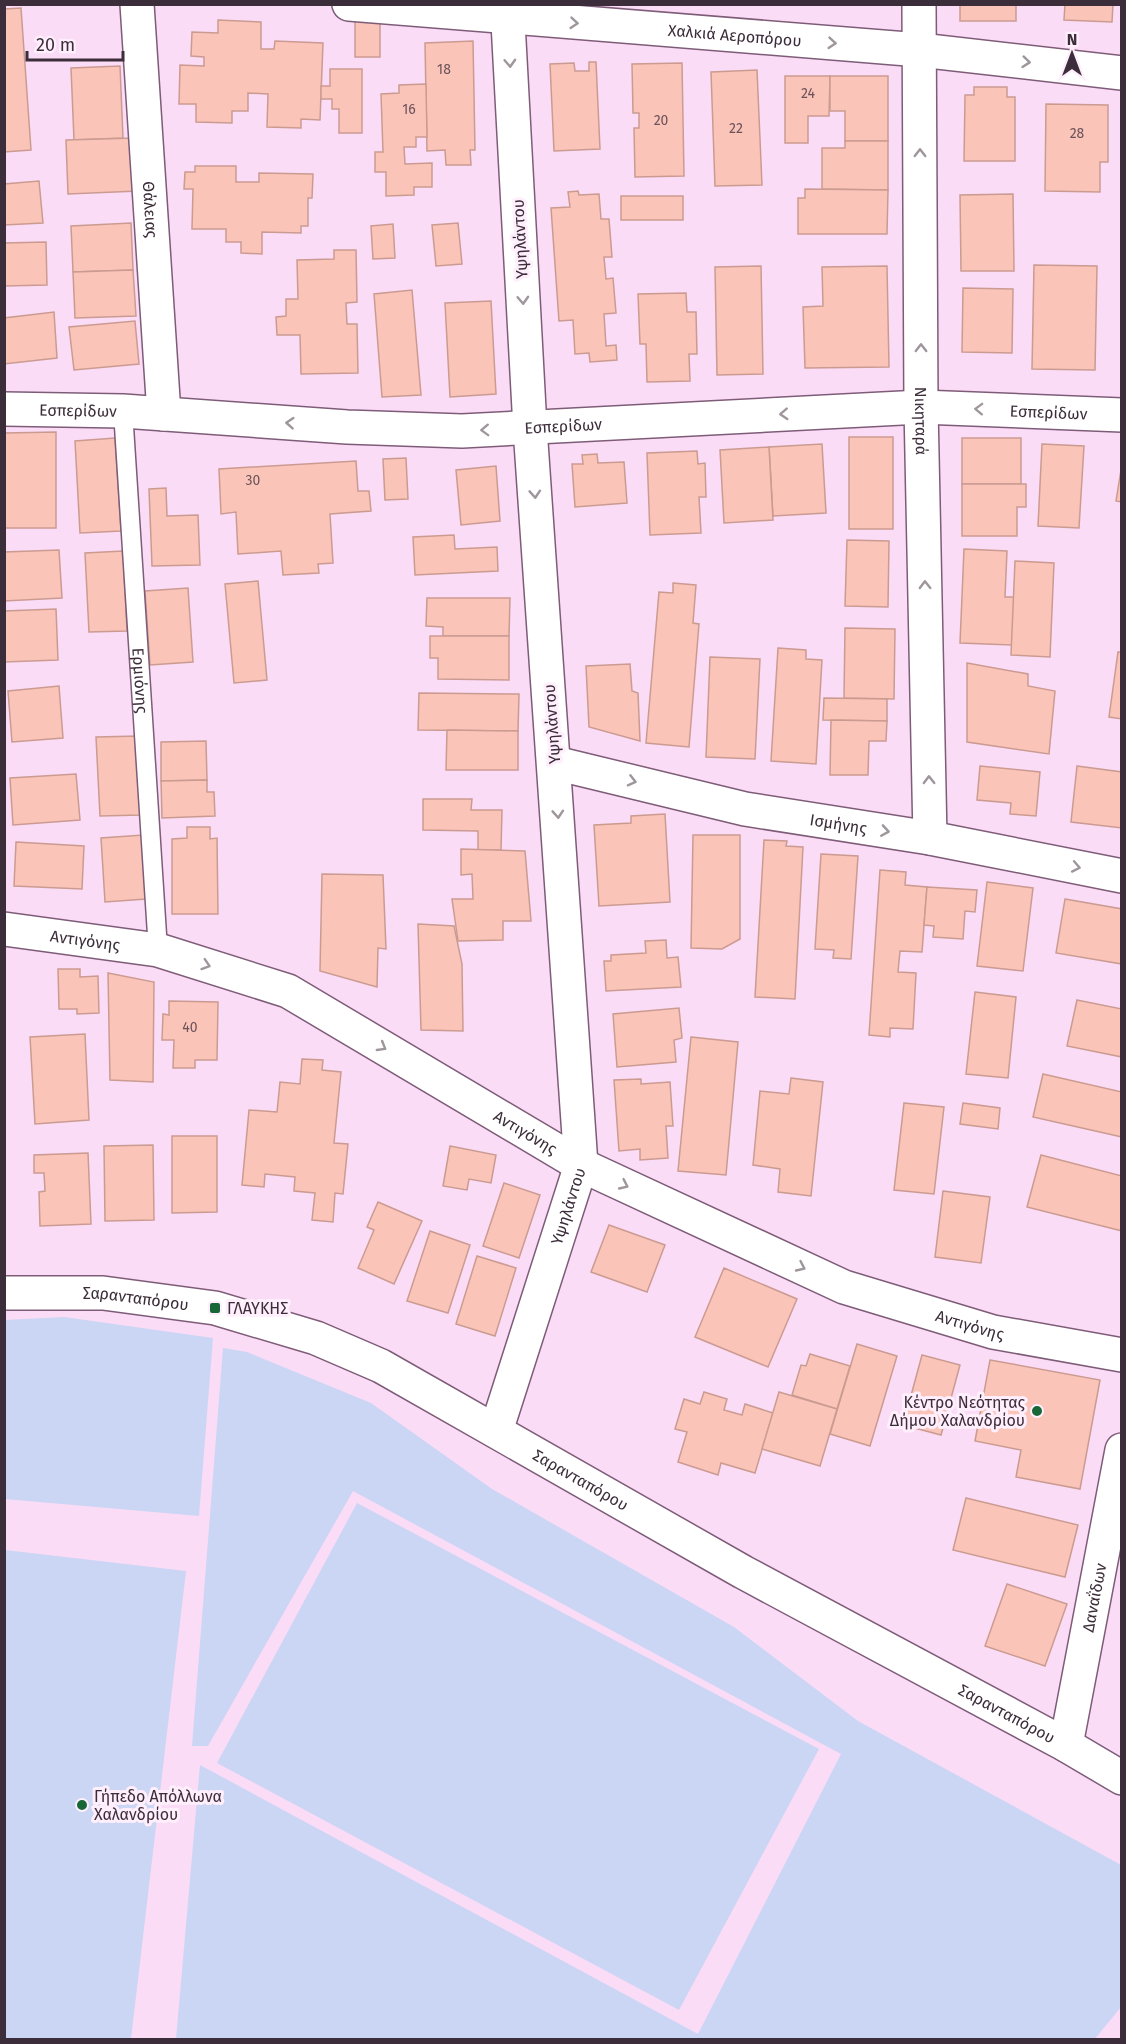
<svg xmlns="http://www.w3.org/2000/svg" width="1126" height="2044" font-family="'Fira Sans',sans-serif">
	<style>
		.green { fill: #cbd5f4 }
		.building { fill: #fac4b9; stroke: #cb9b91; stroke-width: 1.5 }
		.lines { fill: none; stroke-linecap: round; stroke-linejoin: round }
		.service-casing { stroke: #7e5c78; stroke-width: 21 }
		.minor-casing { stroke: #7e5c78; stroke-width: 36 }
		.tertiary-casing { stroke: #7e5c78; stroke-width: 36 }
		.service { stroke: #fff; stroke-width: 18 }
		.minor { stroke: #fff; stroke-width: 33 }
		.tertiary { stroke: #fff; stroke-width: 33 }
		.oneway { stroke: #9e969c }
		.poi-dot { fill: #186737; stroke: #ffeffc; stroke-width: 2 }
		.labels { text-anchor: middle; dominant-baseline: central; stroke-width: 6; stroke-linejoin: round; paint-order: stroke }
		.number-label { font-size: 14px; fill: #6c535a }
		.street-label { font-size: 16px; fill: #3c2d3a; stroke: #ffeffc }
		.poi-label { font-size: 16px; fill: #3c2d3a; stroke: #ffeffc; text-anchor: start }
	</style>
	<rect width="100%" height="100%" fill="#fbdcf6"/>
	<g class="green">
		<polygon points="64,1317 213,1338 199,1516 5,1499 5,1320"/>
		<polygon points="223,1348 247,1352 371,1403 492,1489 734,1627 858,1721 1121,1865 1121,2007 1094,2040 176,2039 200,1765 698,2034 841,1754 353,1491 208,1746 192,1746"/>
		<polygon points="357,1503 819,1749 679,2010 217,1763"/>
		<polygon points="5,1550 186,1571 131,2039 5,2039"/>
	</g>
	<g class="building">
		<rect x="960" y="4" width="56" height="17"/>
		<polygon points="1065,4 1113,4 1112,22 1064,20"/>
		<polygon points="21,8 31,150 4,152 4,9"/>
		<polygon points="218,20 261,22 261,49 274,49 275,41 323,43 320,120 301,119 301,128 267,127 268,94 248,93 248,111 232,111 232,123 196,122 196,104 179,104 180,65 204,66 204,57 191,56 192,32 218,33"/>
		<rect x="355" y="21" width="25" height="36"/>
		<polygon points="473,41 475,150 470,150 471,165 446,165 445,150 427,151 425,43"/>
		<polygon points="589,62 596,62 600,149 554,151 550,64 574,63 575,71 589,71"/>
		<polygon points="682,63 684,176 635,177 634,128 639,128 639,113 633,113 632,64"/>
		<polygon points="120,66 123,138 74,140 71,68"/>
		<polygon points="330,69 362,69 362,133 339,133 339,109 332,109 332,99 321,99 321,86 330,86"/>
		<polygon points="757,70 762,185 715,186 711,72"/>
		<polygon points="785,76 830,76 829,116 808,116 808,143 785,143"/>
		<polygon points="830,76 888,76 888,141 845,141 845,111 830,111"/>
		<polygon points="426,84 427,137 416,137 416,147 404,147 405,164 432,163 432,187 414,187 414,195 386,196 386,172 375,172 375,152 383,152 381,94 399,93 399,85"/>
		<polygon points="974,87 1007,87 1007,97 1015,97 1015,161 964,161 965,95 974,95"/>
		<polygon points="1046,104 1108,105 1108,162 1100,162 1100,192 1045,191"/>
		<polygon points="136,138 138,191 68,194 66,140"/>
		<polygon points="845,141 888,141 888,190 822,189 822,148 845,148"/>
		<polygon points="195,166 236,166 236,182 259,182 259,173 313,174 312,198 308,198 308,226 301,226 301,233 262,232 262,254 241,253 241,242 226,242 226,229 192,229 193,189 184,189 185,172 195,172"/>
		<polygon points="39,181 43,223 4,225 4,184"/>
		<polygon points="805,189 888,190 887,234 798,234 798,198 805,198"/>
		<polygon points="578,191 579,195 599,194 601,219 609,219 612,257 604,257 606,279 613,278 616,313 604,314 606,346 616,345 617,360 590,362 589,353 575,354 573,320 559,321 551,208 570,207 568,192"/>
		<polygon points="1013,194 1014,271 961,271 960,195"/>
		<rect x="621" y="196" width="62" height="24"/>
		<polygon points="131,223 133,270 73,272 71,226"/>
		<polygon points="458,223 462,264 436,266 432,225"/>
		<polygon points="393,224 395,258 373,259 371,226"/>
		<polygon points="46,242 47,285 4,286 4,243"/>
		<polygon points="334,250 356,250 357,302 346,303 347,324 357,324 358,373 301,374 300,335 277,335 276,317 286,316 286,299 298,299 297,260 334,259"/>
		<polygon points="1034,265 1097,266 1095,370 1032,369"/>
		<polygon points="761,266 763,374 717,375 715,267"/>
		<polygon points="887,266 889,367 805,368 803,307 823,306 822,267"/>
		<polygon points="133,270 136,316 75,318 73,272"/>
		<polygon points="963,288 1013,289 1012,353 962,352"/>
		<polygon points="412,290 421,395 382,397 374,294"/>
		<polygon points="686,293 687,312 696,312 697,354 689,354 690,381 647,382 646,344 640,344 638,294"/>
		<polygon points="491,301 496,394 450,397 445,303"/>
		<polygon points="54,312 57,358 4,364 4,318"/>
		<polygon points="135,321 139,364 74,370 69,327"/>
		<polygon points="56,432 56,528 4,528 4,433"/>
		<rect x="849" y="437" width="44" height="92"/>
		<polygon points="115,438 121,531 80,533 75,441"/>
		<rect x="962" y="438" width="59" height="46"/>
		<polygon points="822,444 826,513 773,516 769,447"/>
		<polygon points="1042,444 1084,446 1079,528 1038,526"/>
		<polygon points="769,447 773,520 724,523 720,450"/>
		<polygon points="697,451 698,464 705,463 706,497 699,497 701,533 650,535 647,453"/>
		<polygon points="597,454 598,463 624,462 627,503 575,507 572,464 583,464 582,455"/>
		<polygon points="406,458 408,499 385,500 383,459"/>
		<polygon points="356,461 358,491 369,491 371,511 330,514 333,563 318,564 319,573 283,575 281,551 238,554 236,512 221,514 219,469"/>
		<polygon points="1122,464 1122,502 1116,501"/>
		<polygon points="496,466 500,521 461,525 456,470"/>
		<polygon points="962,484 1026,484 1026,507 1017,507 1017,536 962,536"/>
		<polygon points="166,488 167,516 198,515 200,565 152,566 149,489"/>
		<polygon points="454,535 455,549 497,547 498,571 415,575 413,537"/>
		<polygon points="847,540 889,541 888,607 845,606"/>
		<polygon points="964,549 1007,551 1005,597 1014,597 1012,645 960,643"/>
		<polygon points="59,550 62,598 4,601 4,552"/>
		<polygon points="123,551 127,631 89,632 85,553"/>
		<polygon points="1015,561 1054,563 1050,657 1011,655"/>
		<polygon points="258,581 267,680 234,683 225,584"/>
		<polygon points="673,583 696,585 693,623 699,624 689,747 646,743 659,592 673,593"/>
		<polygon points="188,588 193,662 150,665 145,591"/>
		<polygon points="427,598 510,598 509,636 443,636 443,627 426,626"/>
		<polygon points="56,609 58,660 4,662 4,611"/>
		<polygon points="845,628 895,629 894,699 844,698"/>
		<polygon points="430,636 509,636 509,680 438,679 438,658 430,658"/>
		<polygon points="778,648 806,650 806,659 822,660 816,764 771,761"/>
		<polygon points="1118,652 1122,652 1122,719 1109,717"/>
		<polygon points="710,657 760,659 755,759 706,757"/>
		<polygon points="967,663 1028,674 1028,686 1055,691 1049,754 967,742"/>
		<polygon points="630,664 632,691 638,693 640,741 589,727 586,666"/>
		<polygon points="59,686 63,738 12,742 8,691"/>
		<polygon points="419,693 519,694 518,731 418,730"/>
		<polygon points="824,698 887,699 887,721 823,720"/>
		<polygon points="831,720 887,721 886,741 869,741 868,775 830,775"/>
		<polygon points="447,730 518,731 518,770 446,770"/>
		<polygon points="138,736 141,815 100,816 96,737"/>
		<polygon points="206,741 207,780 161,781 161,742"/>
		<polygon points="980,766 1040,772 1036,816 1010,814 1011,803 977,800"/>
		<polygon points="1077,766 1122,772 1122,828 1071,822"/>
		<polygon points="76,774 80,820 13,825 10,778"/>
		<polygon points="207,780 207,792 214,792 215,816 162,818 161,781"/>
		<polygon points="423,799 472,799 471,810 502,810 501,850 478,850 478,831 423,830"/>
		<polygon points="665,814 670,902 599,906 594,825 631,823 631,816"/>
		<polygon points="187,827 210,827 210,839 217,838 218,914 172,914 172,839 187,838"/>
		<polygon points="143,835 146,899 105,902 101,838"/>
		<polygon points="693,835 740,835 740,939 722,949 691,948"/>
		<polygon points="764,840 787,841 786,846 803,847 795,999 755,997"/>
		<polygon points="16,842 84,846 82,889 14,886"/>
		<polygon points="461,849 525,851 531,921 503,921 503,940 458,941 452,899 473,899 472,874 461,875"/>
		<polygon points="821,854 858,856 851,959 833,958 834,950 815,949"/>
		<polygon points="880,870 906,872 905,885 927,887 922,952 900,951 898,972 916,973 913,1029 890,1028 890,1037 869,1035"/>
		<polygon points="322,874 383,875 386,949 378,948 377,987 320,971"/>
		<polygon points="987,882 1033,888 1023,971 977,966"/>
		<polygon points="927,887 977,890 975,912 965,911 963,939 933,937 934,926 924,925"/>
		<polygon points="1065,899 1122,909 1122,964 1056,953"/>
		<polygon points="418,924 454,926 462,964 463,1031 421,1030"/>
		<polygon points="666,940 667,958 678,957 681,987 606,991 604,961 611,961 611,955 646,953 645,941"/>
		<polygon points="58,969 80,969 80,977 98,976 99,1013 77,1014 77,1009 59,1009"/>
		<polygon points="108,973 154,982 153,1082 110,1080"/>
		<polygon points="975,992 1016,997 1008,1078 966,1074"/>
		<polygon points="1077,1000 1122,1009 1122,1057 1067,1046"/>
		<polygon points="169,1001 218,1002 217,1060 195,1060 195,1068 173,1068 174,1040 162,1040 163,1014 169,1015"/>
		<polygon points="679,1008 682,1038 674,1040 676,1062 617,1067 613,1014"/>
		<polygon points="85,1034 89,1120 35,1124 30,1037"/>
		<polygon points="691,1037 738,1042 726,1175 678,1171"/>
		<polygon points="302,1059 323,1060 322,1070 341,1072 334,1143 348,1144 343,1194 335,1193 333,1222 312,1220 315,1193 294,1191 295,1177 265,1174 264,1187 242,1185 249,1110 277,1112 280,1082 300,1084"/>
		<polygon points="1043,1074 1122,1092 1122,1137 1033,1117"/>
		<polygon points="791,1078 823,1082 811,1196 778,1192 780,1169 753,1165 760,1091 789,1094"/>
		<polygon points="641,1079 641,1084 670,1082 673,1126 666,1126 668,1158 640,1160 640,1149 619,1151 614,1080"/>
		<polygon points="904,1103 944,1107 934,1194 894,1190"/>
		<polygon points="963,1103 1000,1108 998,1129 960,1124"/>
		<polygon points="172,1136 217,1136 217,1212 172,1213"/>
		<polygon points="153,1145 154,1220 105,1221 104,1146"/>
		<polygon points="450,1146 496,1155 491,1183 469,1179 467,1190 443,1186"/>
		<polygon points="88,1153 91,1224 40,1226 39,1192 45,1191 44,1173 34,1173 34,1155"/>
		<polygon points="1041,1155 1122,1176 1122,1231 1027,1207"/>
		<polygon points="504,1183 540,1195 519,1258 483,1246"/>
		<polygon points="943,1191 990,1197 981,1263 935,1257"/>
		<polygon points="378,1202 422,1221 394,1284 358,1268 374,1230 367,1227"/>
		<polygon points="609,1225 665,1245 647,1292 591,1272"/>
		<polygon points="430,1231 470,1245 448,1313 407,1301"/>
		<polygon points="477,1256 516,1268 495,1336 456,1324"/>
		<polygon points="724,1268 797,1299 768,1367 695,1337"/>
		<polygon points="857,1344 897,1356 870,1446 830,1434"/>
		<polygon points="810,1354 850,1366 837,1409 792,1395 801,1365 806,1366"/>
		<polygon points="922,1355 960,1365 941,1435 903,1425"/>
		<polygon points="990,1360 1100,1380 1080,1489 1016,1477 1021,1450 975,1441"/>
		<polygon points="704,1392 727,1399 724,1410 742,1415 745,1404 773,1413 755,1473 721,1463 718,1475 678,1462 687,1432 675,1429 684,1399 700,1404"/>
		<polygon points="779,1392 837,1409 820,1466 762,1449"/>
		<polygon points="966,1498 1078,1525 1065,1577 953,1550"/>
		<polygon points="1007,1584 1067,1604 1045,1666 985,1646"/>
	</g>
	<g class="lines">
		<g class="service-casing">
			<g id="service">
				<path id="s1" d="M123,411L158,950"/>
			</g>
		</g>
		<g class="minor-casing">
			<g id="minor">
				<path id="s2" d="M137,4L164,414"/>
				<path id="s3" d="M349,4L920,50L1122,73"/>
				<path id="s4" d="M919,4L921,407L930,838"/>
				<path id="s5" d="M4,409L123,411L347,427L462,431L921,407L1122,415"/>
				<path id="s6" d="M555,763L745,809L930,838L1122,876"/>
				<path id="s7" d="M4,929L158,950L288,991L581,1165L844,1287L993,1332L1122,1355"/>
				<path id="s8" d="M496,1431L581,1165L530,428L507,4"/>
			</g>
		</g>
		<g class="tertiary-casing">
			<g id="tertiary">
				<path id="s9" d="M4,1293H103L215,1308L316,1338L381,1366L743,1572L1066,1745L1122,1778"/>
				<path id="s10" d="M1066,1745L1122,1450"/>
			</g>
		</g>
		<use href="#service" class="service"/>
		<use href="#minor" class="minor"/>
		<use href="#tertiary" class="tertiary"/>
	</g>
	<defs><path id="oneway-chevron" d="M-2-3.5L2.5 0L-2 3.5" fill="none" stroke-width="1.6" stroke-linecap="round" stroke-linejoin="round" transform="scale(1.5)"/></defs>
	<g class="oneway">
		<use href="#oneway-chevron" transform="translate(574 23) rotate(5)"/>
		<use href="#oneway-chevron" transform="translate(832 43) rotate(5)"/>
		<use href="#oneway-chevron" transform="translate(1026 62) rotate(6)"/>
		<use href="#oneway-chevron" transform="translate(510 63) rotate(87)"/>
		<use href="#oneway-chevron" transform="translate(920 153) rotate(-90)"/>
		<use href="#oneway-chevron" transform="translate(523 300) rotate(87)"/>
		<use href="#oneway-chevron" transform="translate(921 348) rotate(-90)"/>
		<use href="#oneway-chevron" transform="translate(979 409) rotate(-178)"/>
		<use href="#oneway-chevron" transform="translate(784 414) rotate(177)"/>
		<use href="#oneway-chevron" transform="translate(290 423) rotate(-176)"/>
		<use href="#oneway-chevron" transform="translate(485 430) rotate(178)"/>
		<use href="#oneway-chevron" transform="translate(535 494) rotate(86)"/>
		<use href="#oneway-chevron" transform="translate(925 585) rotate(-91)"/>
		<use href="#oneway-chevron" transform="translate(929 780) rotate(-91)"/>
		<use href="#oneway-chevron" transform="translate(632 781) rotate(14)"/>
		<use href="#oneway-chevron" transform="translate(558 814) rotate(86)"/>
		<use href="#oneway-chevron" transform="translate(885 831) rotate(9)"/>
		<use href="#oneway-chevron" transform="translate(1076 867) rotate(11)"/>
		<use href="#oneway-chevron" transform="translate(206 965) rotate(18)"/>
		<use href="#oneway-chevron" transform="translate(382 1047) rotate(31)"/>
		<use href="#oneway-chevron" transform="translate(624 1185) rotate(25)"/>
		<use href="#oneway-chevron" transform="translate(801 1267) rotate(25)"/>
	</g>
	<g class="poi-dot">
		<rect x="209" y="1302" width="12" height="12" rx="3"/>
		<circle cx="1037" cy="1411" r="6"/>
		<circle cx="82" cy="1805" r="6"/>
	</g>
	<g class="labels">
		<g class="number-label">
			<text x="444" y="69">18</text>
			<text x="808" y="93">24</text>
			<text x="409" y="109">16</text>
			<text x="661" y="120">20</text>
			<text x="736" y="128">22</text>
			<text x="1077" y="133">28</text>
			<text x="253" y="480">30</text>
			<text x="190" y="1027">40</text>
		</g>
		<g class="street-label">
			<text stroke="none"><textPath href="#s3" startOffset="387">Χαλκιά Αεροπόρου</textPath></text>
			<text stroke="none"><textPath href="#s2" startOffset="206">Θάλειας</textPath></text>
			<text transform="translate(520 239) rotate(-93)">Υψηλάντου</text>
			<text stroke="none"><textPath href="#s5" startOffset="74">Εσπερίδων</textPath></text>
			<text stroke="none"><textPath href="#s5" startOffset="1046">Εσπερίδων</textPath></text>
			<text stroke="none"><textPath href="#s4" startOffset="417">Νικηταρά</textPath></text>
			<text stroke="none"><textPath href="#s5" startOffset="560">Εσπερίδων</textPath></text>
			<text stroke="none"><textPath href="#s1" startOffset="270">Ερμιόνης</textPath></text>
			<text transform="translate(552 724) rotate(-94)">Υψηλάντου</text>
			<text stroke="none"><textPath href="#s6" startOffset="290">Ισμήνης</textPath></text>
			<text stroke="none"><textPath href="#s7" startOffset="82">Αντιγόνης</textPath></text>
			<text stroke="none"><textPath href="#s7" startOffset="568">Αντιγόνης</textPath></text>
			<text stroke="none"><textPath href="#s8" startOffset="236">Υψηλάντου</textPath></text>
			<text stroke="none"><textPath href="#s9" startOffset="132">Σαρανταπόρου</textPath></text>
			<text stroke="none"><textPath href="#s7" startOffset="1054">Αντιγόνης</textPath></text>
			<text stroke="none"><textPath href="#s9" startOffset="618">Σαρανταπόρου</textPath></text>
			<text stroke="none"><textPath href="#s10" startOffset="150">Δαναΐδων</textPath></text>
			<text stroke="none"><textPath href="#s9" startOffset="1104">Σαρανταπόρου</textPath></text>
		</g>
		<g class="poi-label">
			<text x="227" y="1308">ΓΛΑΥΚΗΣ</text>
			<text x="1025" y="1402" text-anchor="end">Κέντρο Νεότητας<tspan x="1025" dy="18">Δήμου Χαλανδρίου</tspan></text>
			<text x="94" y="1796">Γήπεδο Απόλλωνα<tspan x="94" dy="18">Χαλανδρίου</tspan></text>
		</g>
	</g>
	<rect width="1126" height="2044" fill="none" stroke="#3c2d3a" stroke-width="12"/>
	<g transform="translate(1072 54)" stroke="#ffeffc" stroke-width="4.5" paint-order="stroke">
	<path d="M0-4.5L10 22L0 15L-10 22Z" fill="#3c2d3a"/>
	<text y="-9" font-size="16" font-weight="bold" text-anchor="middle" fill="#3c2d3a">N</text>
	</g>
	<path d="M27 51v9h96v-9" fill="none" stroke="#3c2d3a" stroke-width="3"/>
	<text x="36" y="51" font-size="18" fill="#3c2d3a" stroke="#ffeffc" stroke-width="4.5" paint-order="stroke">20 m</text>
</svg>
